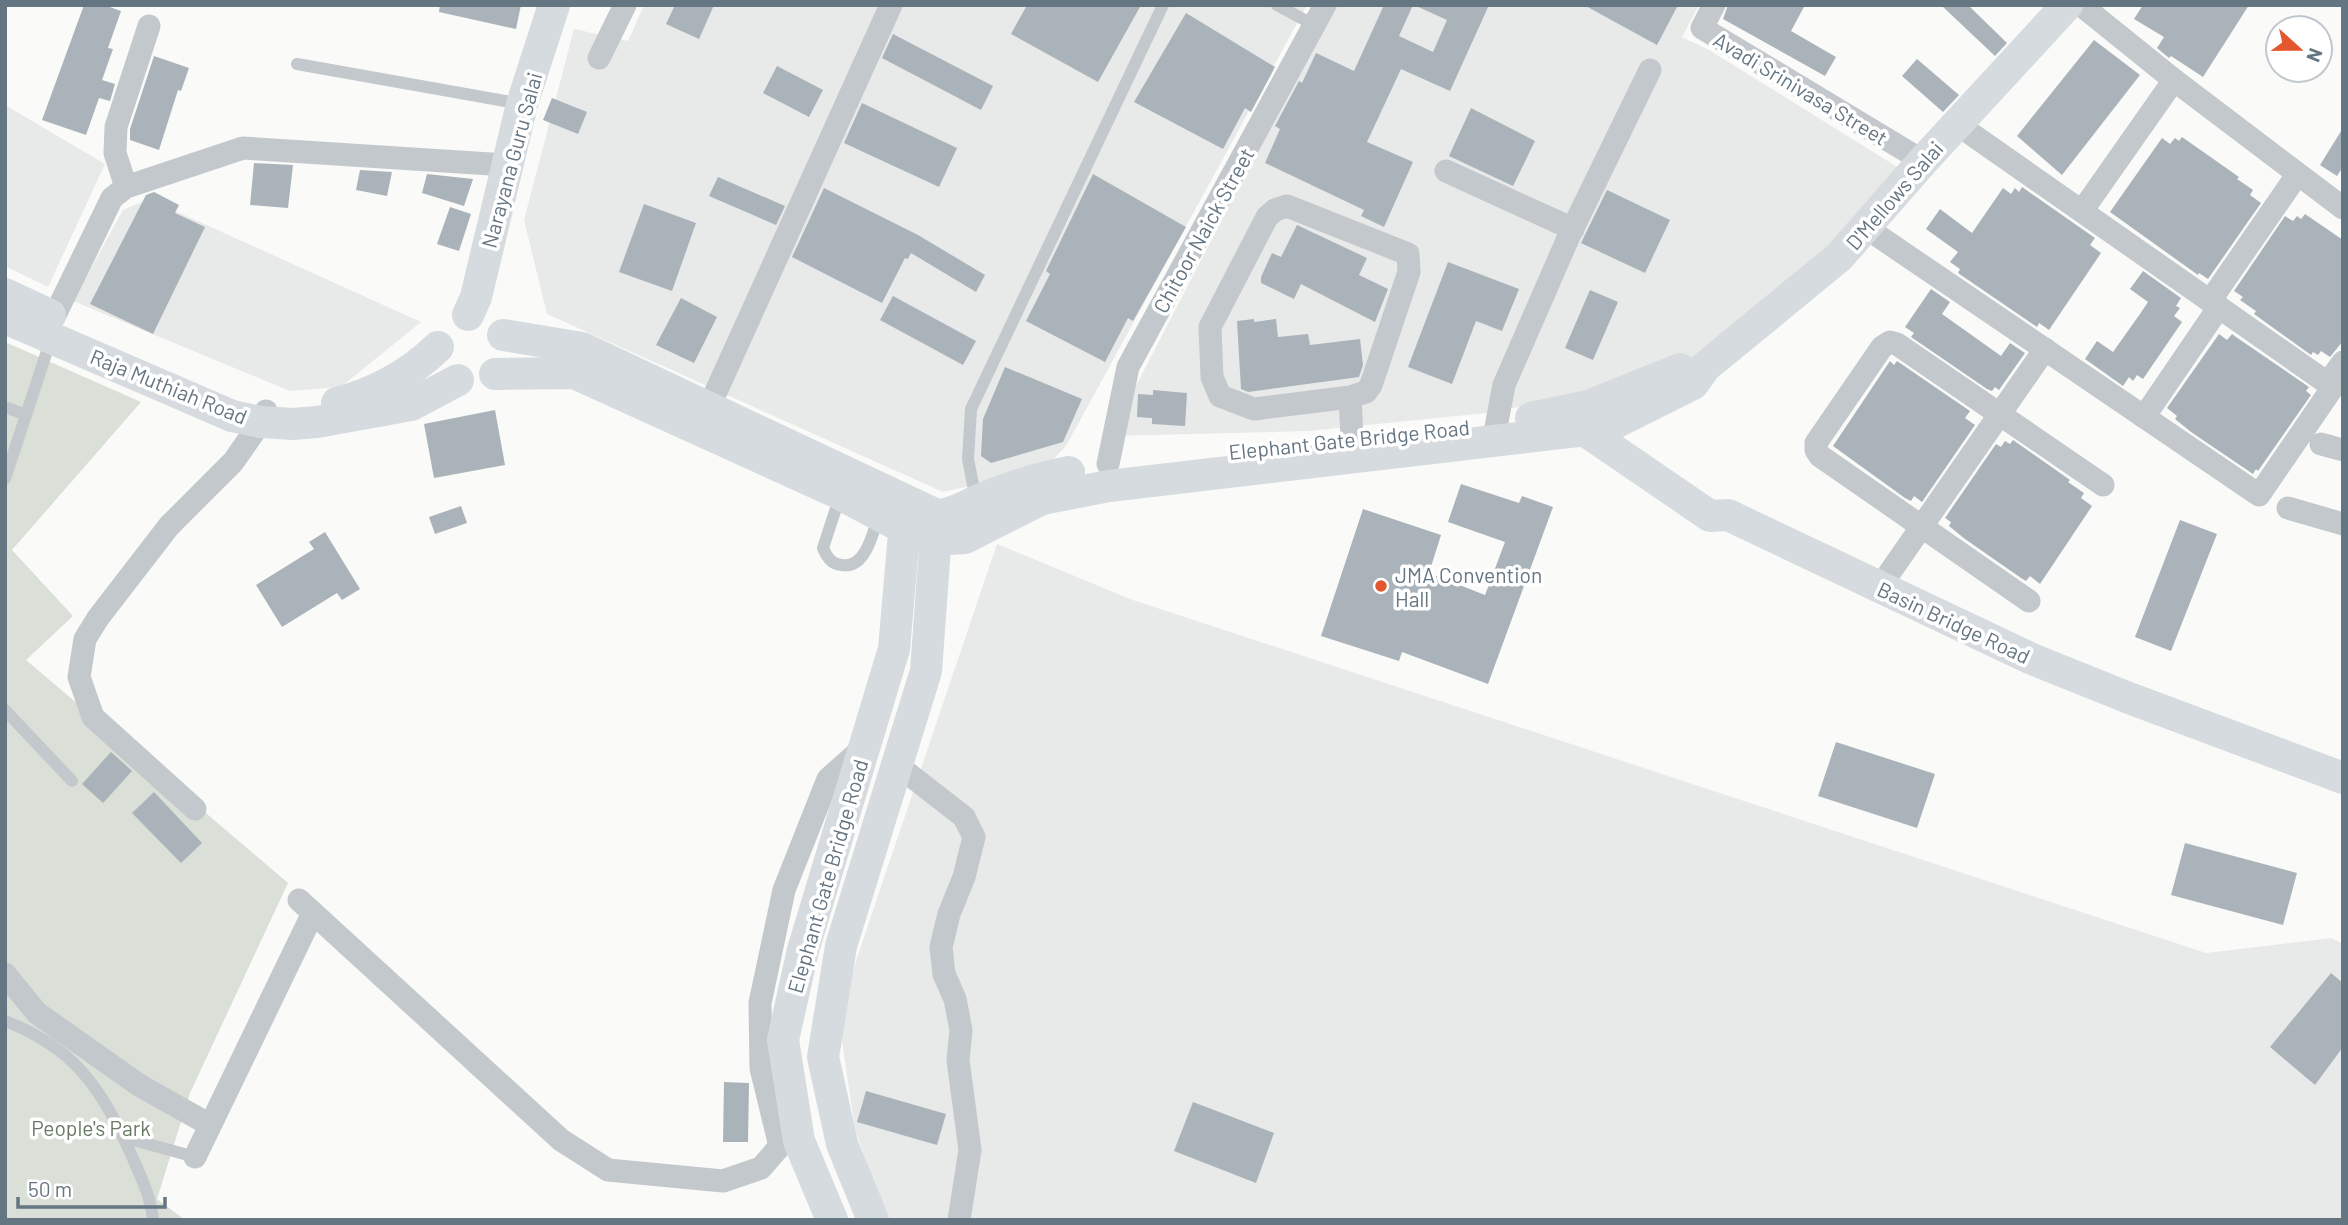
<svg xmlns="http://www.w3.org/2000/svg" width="2348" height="1225" font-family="Barlow,sans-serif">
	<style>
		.built { fill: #e8e9e9 }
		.green { fill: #dadfd7 }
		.building { fill: #aab3b9 }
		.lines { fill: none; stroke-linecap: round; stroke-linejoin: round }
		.service { stroke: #c3c8cc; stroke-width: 12 }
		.minor { stroke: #c3c8cc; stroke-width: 23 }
		.secondary { stroke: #d6dbdf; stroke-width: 32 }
		.poi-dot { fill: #e4572e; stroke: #fff; stroke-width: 2.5 }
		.labels { text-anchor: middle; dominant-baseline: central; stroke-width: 7; stroke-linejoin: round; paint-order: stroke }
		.street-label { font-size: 21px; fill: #657683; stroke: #fff }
		.poi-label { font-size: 21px; fill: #657683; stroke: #fff; text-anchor: start }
		.park-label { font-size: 21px; fill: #687a64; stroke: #fff }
	</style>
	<rect width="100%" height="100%" fill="#fafaf8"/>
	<g class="built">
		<polygon points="644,5 1307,5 1066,446 1044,469 943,492 547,314 524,220 574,29 628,41"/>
		<polygon points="1333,5 1699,5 1682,37 1709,50 1907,173 1796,282 1681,370 1620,388 1486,413 1308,431 1110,436"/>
		<polygon points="5,105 105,164 48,287 5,266"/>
		<polygon points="149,199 421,322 341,387 290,391 73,301 123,210"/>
		<polygon points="997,544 1130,599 2206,953 2331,938 2343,944 2343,1220 886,1220 855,1129 838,1014"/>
	</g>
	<polygon class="green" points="5,342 141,402 12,550 73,616 26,660 288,883 190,1093 157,1199 185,1220 5,1220"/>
	<g class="building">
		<polygon points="84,5 104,5 121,11 108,48 113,49 102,80 115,84 110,101 99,98 86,135 42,120"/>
		<polygon points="440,5 521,5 516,29 439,12"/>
		<polygon points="675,5 714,5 699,39 666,24"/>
		<polygon points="1027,5 1141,5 1098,82 1011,34"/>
		<polygon points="1384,5 1413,5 1399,36 1433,52 1447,20 1414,5 1489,5 1450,91 1401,69 1367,142 1413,162 1384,227 1361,216 1364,210 1265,163 1280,129 1275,126 1299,81 1302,83 1316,53 1354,71"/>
		<polygon points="1584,5 1678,5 1657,45"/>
		<polygon points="1728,5 1805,5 1791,31 1836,57 1825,76 1723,19"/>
		<polygon points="1941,5 1968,5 2007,43 1995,56"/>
		<polygon points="2143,5 2249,5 2203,77 2171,56 2169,58 2157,48 2164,37 2134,19"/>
		<polygon points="1186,13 1275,67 1251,112 1245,108 1223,149 1134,102"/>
		<polygon points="893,34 993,86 981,110 882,58"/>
		<polygon points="2094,40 2140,75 2062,175 2017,136"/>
		<polygon points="154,56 189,68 181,91 178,90 159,150 130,140 130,129"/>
		<polygon points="1917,59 1959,95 1943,112 1902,76"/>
		<polygon points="777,66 823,90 809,117 763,93"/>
		<polygon points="552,98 587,112 578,134 543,120"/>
		<polygon points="862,103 957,148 939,187 844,143"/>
		<polygon points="1471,108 1535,141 1513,186 1449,156"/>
		<polygon points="2343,128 2343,167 2337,176 2320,165"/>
		<polygon points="2182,137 2239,177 2237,179 2253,190 2250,195 2261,203 2208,279 2199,273 2198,275 2110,212 2162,138 2170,144 2175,138 2179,141"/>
		<polygon points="254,163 293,165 288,208 250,205"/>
		<polygon points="360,170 392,172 387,196 356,190"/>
		<polygon points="427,174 473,179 464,206 422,193"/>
		<polygon points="1093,174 1186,227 1133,321 1128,318 1105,362 1026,321 1050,274 1046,271"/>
		<polygon points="718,177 785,206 776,225 709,196"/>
		<polygon points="2022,187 2095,238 2090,245 2101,253 2049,330 2039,323 2037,327 1958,273 1960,269 1950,262 1958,252 1926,229 1940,209 1972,233 2003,188 2011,194 2015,188 2019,192"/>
		<polygon points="824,188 918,235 985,275 976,292 911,253 908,259 905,258 882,303 792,257"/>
		<polygon points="1607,190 1670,220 1645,273 1581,243"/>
		<polygon points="154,192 179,205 175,213 205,227 153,334 90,304 146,195"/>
		<polygon points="644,204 696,223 672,291 619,272"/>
		<polygon points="450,207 471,214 459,251 437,244"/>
		<polygon points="2305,214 2343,240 2343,341 2330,357 2321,351 2318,355 2313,352 2311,355 2254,314 2256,311 2240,300 2243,297 2234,291 2285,216 2293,221 2297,216 2301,219"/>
		<polygon points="1297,225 1367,258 1359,275 1388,289 1375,322 1301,284 1294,299 1261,283 1261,277 1272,253 1281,257"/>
		<polygon points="1448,262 1519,289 1502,331 1476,321 1452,384 1408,367"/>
		<polygon points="2143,271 2181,298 2176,306 2180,308 2174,316 2182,322 2143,379 2137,375 2133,381 2129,377 2123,386 2085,359 2097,341 2113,352 2140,314 2148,302 2130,289"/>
		<polygon points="1931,289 1950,302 1942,314 2001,356 2010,343 2025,353 1999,390 1995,387 1992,391 1987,389 1911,337 1914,333 1905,327"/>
		<polygon points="1590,290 1618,302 1593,360 1565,348"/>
		<polygon points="893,296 976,341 963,365 880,320"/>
		<polygon points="681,298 717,317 694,363 656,345"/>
		<polygon points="1254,319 1254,322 1276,319 1278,337 1308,334 1310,345 1360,339 1363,365 1359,377 1248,392 1241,389 1237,321"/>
		<polygon points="2219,334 2227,340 2232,334 2236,337 2309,387 2306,391 2311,395 2258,471 2256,469 2253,474 2191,432 2175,419 2177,416 2167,408"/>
		<polygon points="1890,361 1894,365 1897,361 1970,411 1965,418 1975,425 1922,502 1914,496 1911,501 1905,498 1833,446"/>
		<polygon points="1005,367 1082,399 1063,442 991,463 981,456 983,419"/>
		<polygon points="1153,390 1187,393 1185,426 1152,424 1152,418 1137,417 1138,394 1153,395"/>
		<polygon points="495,410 505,465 434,478 424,424"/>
		<polygon points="2013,440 2070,480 2068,482 2084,493 2081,498 2092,506 2040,584 2030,576 2026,581 2021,578 1965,539 1949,526 1951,522 1945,518 1996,444 2001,447 2005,441 2010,444"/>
		<polygon points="1461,484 1519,503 1522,496 1553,507 1488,684 1402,652 1399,661 1321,636 1363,509 1441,535 1429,573 1485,595 1505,542 1448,522"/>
		<polygon points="461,506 467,523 435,534 429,517"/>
		<polygon points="2180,520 2217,534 2171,651 2135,637"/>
		<polygon points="325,532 360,589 342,600 337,593 282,627 256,585 314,549 309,542"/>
		<polygon points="1836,742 1935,774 1917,828 1818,796"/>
		<polygon points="111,752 132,771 103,803 82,784"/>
		<polygon points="154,792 202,843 181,863 132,813"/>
		<polygon points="2185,843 2297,873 2283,925 2171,895"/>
		<polygon points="2331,973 2343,983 2343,1047 2315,1085 2270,1047"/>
		<polygon points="724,1082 749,1083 748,1142 723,1142"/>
		<polygon points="866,1091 946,1114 937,1145 857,1122"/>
		<polygon points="1193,1102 1274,1133 1256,1183 1174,1151"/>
	</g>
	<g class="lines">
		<g class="service">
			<polyline points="1277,5 1314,25"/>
			<polyline points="297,64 522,104"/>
			<polyline points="5,407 26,415 5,479"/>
			<polyline points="26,415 47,351 47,338"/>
			<path d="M840,496L823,548C827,557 831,564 842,565C866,569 873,532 879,515"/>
			<polyline points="976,500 968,459 971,409 1163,5"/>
			<polyline points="5,710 72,781"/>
			<path d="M5,1021C75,1048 101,1088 131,1154C140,1175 151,1196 153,1220"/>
			<polyline points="123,1137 195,1157"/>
		</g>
		<g class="minor">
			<polyline points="1714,5 1702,28 1923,161"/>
			<polyline points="2081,5 2174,80 2343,208"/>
			<polyline points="599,58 625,5"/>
			<polyline points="1446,171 1573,229"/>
			<polyline points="126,187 115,153 116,127 149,26"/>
			<polyline points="2082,211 2174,80"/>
			<polyline points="1865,227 2259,495 2333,387 1957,124"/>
			<polyline points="2210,301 2297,175"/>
			<polyline points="54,317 112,198 126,187 243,148 506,165"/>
			<polyline points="2328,383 2343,362"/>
			<polyline points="1350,397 1366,392 1371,385 1409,272 1408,254 1287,206 1275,210 1267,217 1210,327 1212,377 1220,396 1254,409 1350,397 1352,438"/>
			<polyline points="709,407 891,5"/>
			<polyline points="2144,417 2219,307"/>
			<polyline points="1493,443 1504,385 1569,236 1650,70"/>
			<polyline points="2321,444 2343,450"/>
			<polyline points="1108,464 1128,367 1325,5"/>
			<polyline points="2288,508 2343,524"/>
			<polyline points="1879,588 2045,349"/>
			<polyline points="2029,601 1820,456 1816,450 1816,443 1882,347 1890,342 1897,344 2103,485"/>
			<polyline points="897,765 964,817 974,837 964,877 949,914 941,947 944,974 955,999 961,1030 958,1060 970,1150 959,1220"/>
			<polyline points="195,809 93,717 79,677 85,639 98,618 169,526 233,462 261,422 266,411"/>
			<polyline points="299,900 561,1140 608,1170 723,1181 761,1168 780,1146 761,1068 760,1003 784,890 828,779 864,747"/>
			<polyline points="5,974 37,1013 139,1085 210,1125"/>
			<polyline points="195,1157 313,913"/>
		</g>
		<g class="secondary">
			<polyline points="5,294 50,315"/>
			<polyline points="468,315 476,297 522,104 554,5"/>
			<polyline points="5,318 232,416 261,422 293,424 317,422 411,405 458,380"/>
			<path d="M503,335L582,348L937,515C954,515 968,504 984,498C1011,486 1040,478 1069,472"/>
			<polyline points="495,374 574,373 836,492 909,531 935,540 965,538 1042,499 1109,486 1586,430 1615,423 1693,384 1705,367 1839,257 1923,161 2067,5"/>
			<path d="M337,403C375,393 410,374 438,347"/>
			<polyline points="1531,418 1588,406 1680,369"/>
			<polyline points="1574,423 1710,516 1728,515 2032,659 2129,698 2343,778"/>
			<polyline points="832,1220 799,1141 783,1040 803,950 894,649 906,510"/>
			<polyline points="873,1220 842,1144 823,1057 841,946 926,671 937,520"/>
		</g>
	</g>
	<circle class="poi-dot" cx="1381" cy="586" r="7"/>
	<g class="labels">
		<g class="street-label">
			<text transform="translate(1801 88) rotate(31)">Avadi Srinivasa Street</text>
			<text transform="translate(511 160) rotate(-75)">Narayana Guru Salai</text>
			<text transform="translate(1894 195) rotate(-49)">D'Mellows Salai</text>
			<text transform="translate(1203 230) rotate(-61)">Chitoor Naick Street</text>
			<text transform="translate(169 386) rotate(22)">Raja Muthiah Road</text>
			<text transform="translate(1349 439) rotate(-6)">Elephant Gate Bridge Road</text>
			<text transform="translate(1954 622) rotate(25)">Basin Bridge Road</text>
			<text transform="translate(827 876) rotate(-74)">Elephant Gate Bridge Road</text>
		</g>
		<g class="poi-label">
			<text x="1395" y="574">JMA Convention<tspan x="1395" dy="24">Hall</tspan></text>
		</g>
		<g class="park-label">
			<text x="91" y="1127">People's Park</text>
		</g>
	</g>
	<rect width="2348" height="1225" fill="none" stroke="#657683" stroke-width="14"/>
	<g transform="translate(2299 49) rotate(111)"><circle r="33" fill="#ffffff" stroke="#c1c8cd" stroke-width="2"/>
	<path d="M0-5L12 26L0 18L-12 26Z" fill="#e4572e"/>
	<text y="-10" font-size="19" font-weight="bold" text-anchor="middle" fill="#657683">N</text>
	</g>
	<path d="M18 1197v10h147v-10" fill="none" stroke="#657683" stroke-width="3.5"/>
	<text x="28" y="1197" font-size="21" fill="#657683" stroke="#ffffff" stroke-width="5" paint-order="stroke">50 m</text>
</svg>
